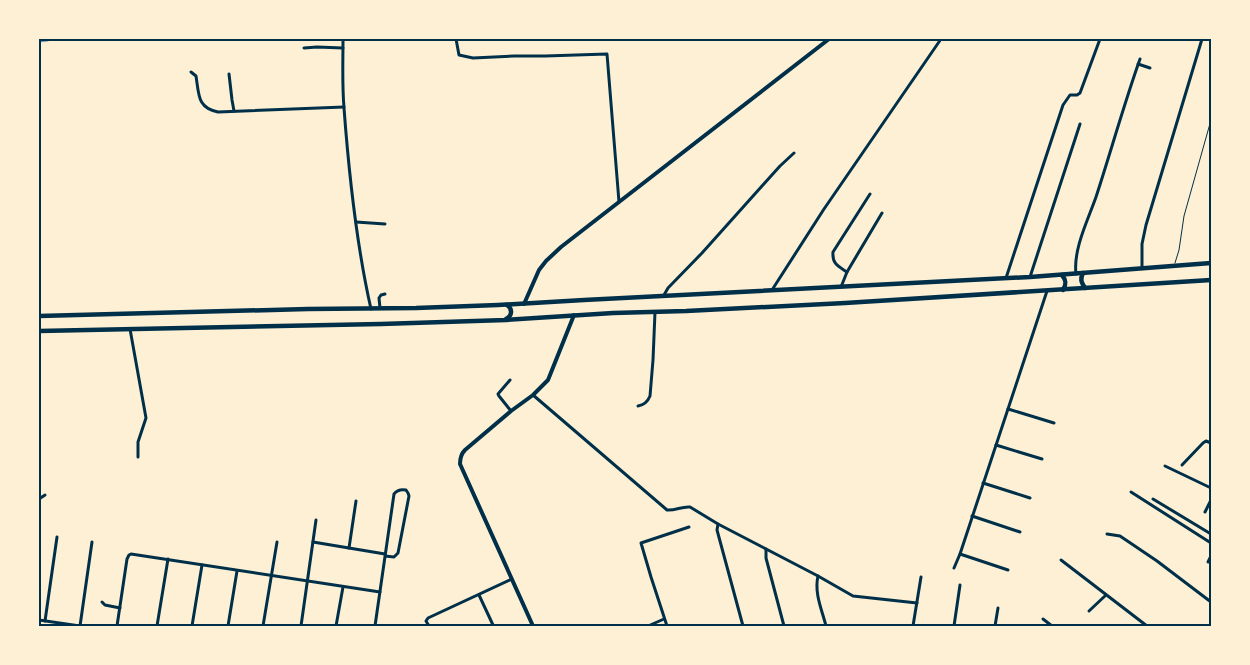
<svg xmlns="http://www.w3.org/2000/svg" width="1250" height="665" font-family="'Titillium Web',sans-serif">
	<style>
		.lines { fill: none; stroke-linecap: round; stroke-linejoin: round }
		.canal { stroke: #669bbc; stroke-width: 5 }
		.service { stroke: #003049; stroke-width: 1 }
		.minor { stroke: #003049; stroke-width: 3 }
		.tertiary { stroke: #003049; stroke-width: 4 }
		.secondary { stroke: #003049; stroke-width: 4.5 }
		.neatline { fill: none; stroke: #003049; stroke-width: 2 }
	</style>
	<rect width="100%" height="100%" fill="#fdf0d5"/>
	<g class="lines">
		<polyline class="canal" points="39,40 47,39"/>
		<polyline class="service" points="1175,263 1179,250 1184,216 1211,120"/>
		<g class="minor">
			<path d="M343,39C343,62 342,85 344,108C349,175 356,243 371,309"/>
			<polyline points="456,39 459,55 473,58 514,56 545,56 607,54 619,202"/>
			<polyline points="304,48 317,47 343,48"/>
			<polyline points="1138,64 1150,68"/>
			<path d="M191,72L196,76C199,94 197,108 218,112L344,107"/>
			<polyline points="229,74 232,100 234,111"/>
			<polyline points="356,222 385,224"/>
			<polyline points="1142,268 1142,244 1146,225 1202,39"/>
			<path d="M847,272C838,266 832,264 833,252L870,194"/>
			<path d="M1076,274C1073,249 1088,220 1096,197C1111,151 1124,104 1140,59"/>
			<polyline points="1030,277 1080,124"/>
			<polyline points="1006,278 1063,105 1070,95 1077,95 1080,93 1100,39"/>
			<polyline points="841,287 847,272 882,213"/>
			<polyline points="772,290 824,209 941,39"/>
			<polyline points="664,295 668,288 702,253 780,166 794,153"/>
			<polyline points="380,308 379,298 381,295 385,294"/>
			<polyline points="130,329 146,418 138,442 138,457"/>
			<polyline points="510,380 498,394 499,396 511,411"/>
			<path d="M533,395L667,510C675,511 682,506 690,507L718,524L818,576L853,596L917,603"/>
			<path d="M638,406C644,405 648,401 650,396L653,360L655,312"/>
			<polyline points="1008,409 1054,423"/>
			<polyline points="996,445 1042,459"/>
			<polyline points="1182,465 1203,443 1206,441 1211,443"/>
			<polyline points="1165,466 1211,488"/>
			<polyline points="983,483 1030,498"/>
			<polyline points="1131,492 1211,543"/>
			<polyline points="39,499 45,495"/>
			<polyline points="1153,499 1211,534"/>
			<polyline points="1205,512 1211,500"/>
			<polyline points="972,516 1020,532"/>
			<polyline points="718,524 717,530 743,626"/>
			<polyline points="1107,534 1120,536 1157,561 1211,602"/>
			<polyline points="313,542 385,554"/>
			<polyline points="349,548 356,501"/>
			<polyline points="766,549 766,558 784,626"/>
			<polyline points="960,554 1008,570"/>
			<polyline points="1061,560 1147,626"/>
			<polyline points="1208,562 1211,556"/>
			<polyline points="954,568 960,554 1047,291"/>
			<path d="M818,576C814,593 822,610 826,626"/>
			<polyline points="479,595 493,625"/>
			<polyline points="102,602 105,605 120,608"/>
			<polyline points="1089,611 1106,595"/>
			<polyline points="1043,619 1052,626"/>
			<polyline points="39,620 80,626"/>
			<polyline points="45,621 57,537"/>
			<polyline points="80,626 92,542"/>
			<polyline points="117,626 127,559 129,555 131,554 380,592"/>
			<polyline points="157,626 168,559"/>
			<polyline points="192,626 202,565"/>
			<polyline points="228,626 237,571"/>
			<polyline points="263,626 277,542"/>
			<polyline points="301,626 316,520"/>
			<polyline points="336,626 343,587"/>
			<path d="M375,626L394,494C397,490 401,489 406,490L408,493L409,496L398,553L394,557L385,556"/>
			<polyline points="429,626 426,621 428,618 512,579"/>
			<polyline points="456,626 457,626"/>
			<polyline points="648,626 664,619"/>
			<polyline points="667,626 651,577 641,543 689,527"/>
			<polyline points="913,626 921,577"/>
			<polyline points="954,626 960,585"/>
			<polyline points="995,626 998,608"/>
		</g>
		<g class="tertiary">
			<polyline points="524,304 539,270 546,261 561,247 829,39"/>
			<path d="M533,626L460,464C460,458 461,454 465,450L511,411L533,395L548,380L574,315"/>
		</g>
		<g class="secondary">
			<path d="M1083,273C1080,279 1081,282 1085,288"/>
			<path d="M1062,275C1066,280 1067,284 1063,290"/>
			<polyline points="39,316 308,309 416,308 498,305 584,300 1030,277 1211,263"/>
			<path d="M506,319C512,316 513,309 507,305"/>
			<polyline points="39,331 381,324 506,320 613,313 686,311 845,303 1211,280"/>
		</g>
	</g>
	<rect width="1250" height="665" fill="none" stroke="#fdf0d5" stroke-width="80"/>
	<rect x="40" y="40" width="1170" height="585" class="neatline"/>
</svg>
